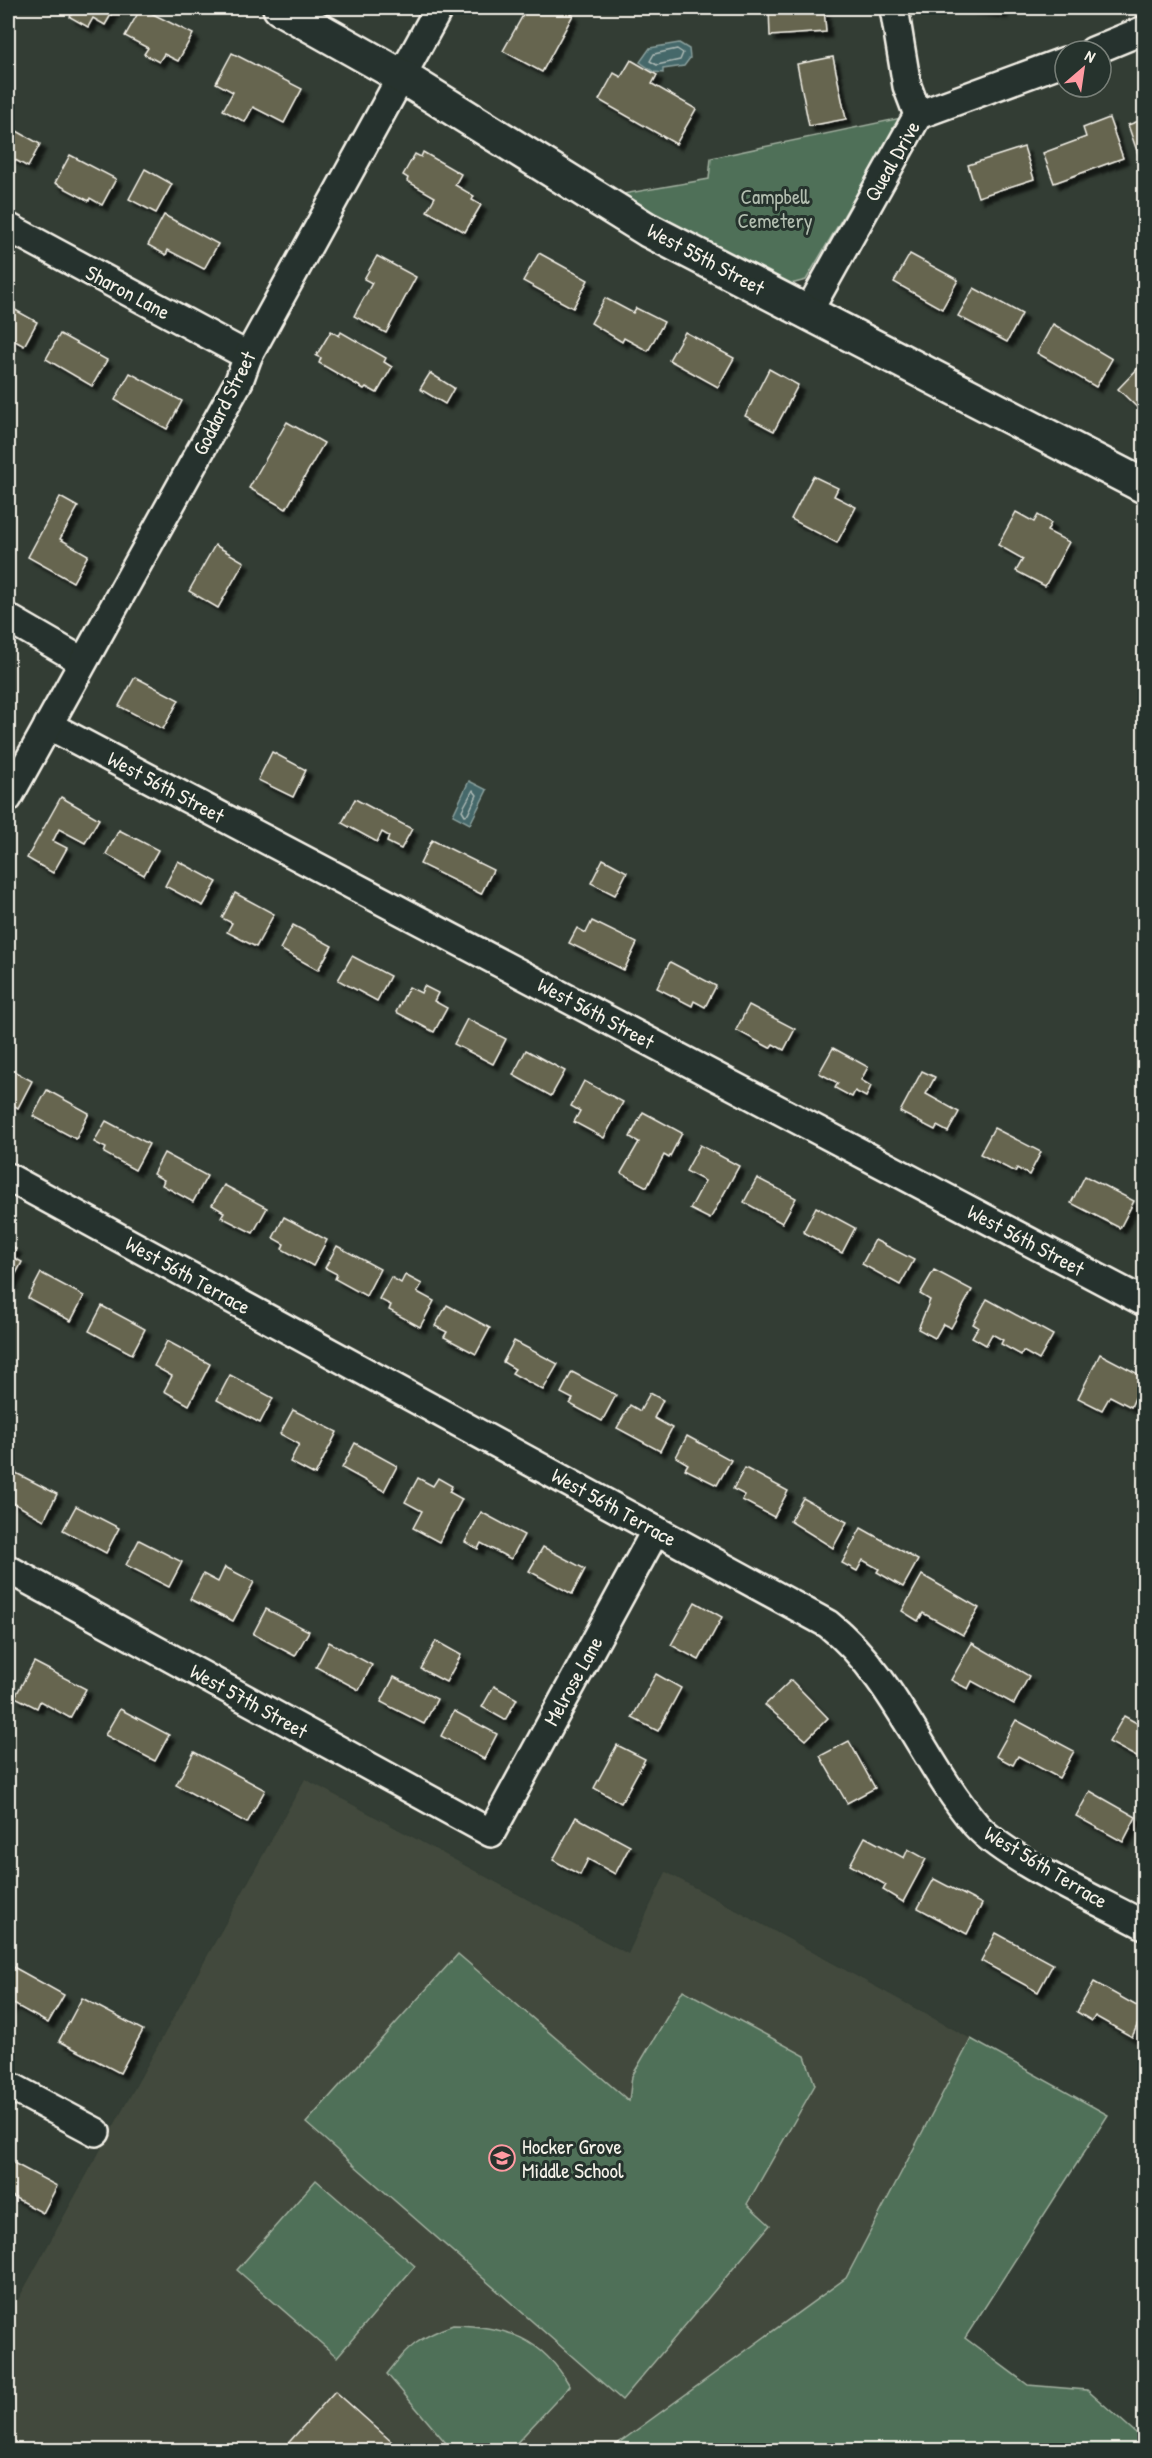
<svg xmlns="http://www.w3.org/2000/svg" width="1152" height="2458" font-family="'Patrick Hand',sans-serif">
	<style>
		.built { fill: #42493c }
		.green { fill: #507059; stroke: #a2b0a0; stroke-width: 1.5 }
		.water { fill: #44686a; stroke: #8a9f9c; stroke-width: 1.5 }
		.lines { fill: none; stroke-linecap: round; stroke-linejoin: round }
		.shore { stroke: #aebab6; stroke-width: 1.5 }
		.building { fill: #666550; stroke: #f4f1e8; stroke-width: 1.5; filter: url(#shadow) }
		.minor-casing { stroke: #f4f1e8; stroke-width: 32 }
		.tertiary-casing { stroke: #f4f1e8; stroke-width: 38 }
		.minor { stroke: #26332d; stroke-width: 27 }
		.tertiary { stroke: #26332d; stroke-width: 33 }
		.labels { text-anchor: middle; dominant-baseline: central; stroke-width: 6; stroke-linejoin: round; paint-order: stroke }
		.street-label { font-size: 21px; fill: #f4f1e8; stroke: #26332d }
		.park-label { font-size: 21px; fill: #b2bdaf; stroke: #26332d }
		.poi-label { font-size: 21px; fill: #f4f1e8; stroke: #26332d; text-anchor: start }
	</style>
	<defs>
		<filter id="shadow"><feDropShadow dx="5.5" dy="5.5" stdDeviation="1.5" flood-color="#0009"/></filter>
	</defs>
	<rect width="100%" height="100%" fill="#333d34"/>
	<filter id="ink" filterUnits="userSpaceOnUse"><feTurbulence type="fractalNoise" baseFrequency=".0167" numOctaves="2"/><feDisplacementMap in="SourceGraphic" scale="12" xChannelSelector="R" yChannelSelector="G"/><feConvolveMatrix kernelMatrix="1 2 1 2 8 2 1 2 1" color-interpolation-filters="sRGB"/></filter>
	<g filter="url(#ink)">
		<polygon class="built" points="305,1779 628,1954 666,1872 971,2039 755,2450 8,2450 8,2318"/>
		<g class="green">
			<polygon points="901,118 806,280 787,285 617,195 709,179 711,158"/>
			<polygon points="458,1954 629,2101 632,2076 683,1990 805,2056 815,2085 747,2204 770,2225 622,2400 306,2123"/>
			<polygon points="971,2039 1108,2115 965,2338 1028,2385 1087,2390 1144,2440 1144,2450 609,2450 846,2278"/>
			<polygon points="316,2180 415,2266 337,2357 237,2270"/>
			<path d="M453,2325C506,2326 542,2338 570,2386L510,2450H452L387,2374C408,2346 420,2337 453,2325Z"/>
		</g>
		<g class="water">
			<polygon points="679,43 689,49 690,58 684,66 663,69 663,73 654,72 640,62 650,48"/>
			<polygon points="469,781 487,790 470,824 453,815"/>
		</g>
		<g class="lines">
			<g class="shore">
				<polygon points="677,49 683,53 680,60 657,65 650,61 654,54"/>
				<polygon points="473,790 477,795 468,814 465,815 462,810"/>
			</g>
		</g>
		<g class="building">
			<polygon points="75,8 115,8 105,25 93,18 88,27 70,17"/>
			<polygon points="141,8 193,34 178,61 164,54 159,62 144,54 148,48 125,36"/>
			<polygon points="527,8 560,8 573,15 542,72 503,51"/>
			<polygon points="769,8 824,8 826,32 770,36"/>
			<polygon points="968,8 1002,8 1002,13"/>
			<polygon points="232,53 302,89 284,123 253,107 245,122 223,110 233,92 216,83"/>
			<polygon points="833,57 846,119 809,126 797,64"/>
			<polygon points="631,60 657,75 652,84 696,109 676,144 599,100 614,73 621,77"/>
			<polygon points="1109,118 1123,158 1054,183 1043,153 1086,137 1083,128"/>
			<polygon points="1144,119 1144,151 1138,154 1128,125"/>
			<polygon points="8,126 40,144 28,167 8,156"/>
			<polygon points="1024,147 1034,179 978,197 968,165"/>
			<polygon points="423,152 461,174 455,185 474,196 472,200 481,205 465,232 427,211 435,197 407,181 408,178 403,175 415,154 421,157"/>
			<polygon points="70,155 116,179 102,205 90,198 89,201 55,183"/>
			<polygon points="145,169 172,184 156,213 129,199"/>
			<polygon points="164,215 218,244 204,269 168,250 166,255 148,245"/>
			<polygon points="539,253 588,280 573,308 523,281"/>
			<polygon points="910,254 958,280 942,309 894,282"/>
			<polygon points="377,256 416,277 386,333 354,316 372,283 364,279"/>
			<polygon points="974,288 1022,314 1007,342 958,316"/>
			<polygon points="605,298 633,313 636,308 664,322 648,351 624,338 622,342 591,323"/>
			<polygon points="8,306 37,322 24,346 8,337"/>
			<polygon points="1053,324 1112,359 1096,387 1037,353"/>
			<polygon points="331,331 339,336 341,332 386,358 384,362 392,367 377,393 366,387 364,389 319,363 321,358 316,356"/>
			<polygon points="685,332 734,358 718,387 669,360"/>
			<polygon points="60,334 107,360 92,386 46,359"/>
			<polygon points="1143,363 1144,364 1144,414 1118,389"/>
			<polygon points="769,369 798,385 774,431 745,416"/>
			<polygon points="130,373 182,401 167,429 115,400"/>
			<polygon points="430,373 454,388 445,404 420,389"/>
			<polygon points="287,422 324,443 286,509 249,488"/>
			<polygon points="813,476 838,488 834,496 856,507 837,543 791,519"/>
			<polygon points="60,497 78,507 60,539 88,555 73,582 28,557"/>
			<polygon points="1016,512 1034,522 1038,515 1051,523 1047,531 1069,542 1045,586 1016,571 1023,559 998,545"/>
			<polygon points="215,545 244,562 218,608 189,591"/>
			<polygon points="135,677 179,700 163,729 119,706"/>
			<polygon points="272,752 306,770 293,797 258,780"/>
			<polygon points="61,797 99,819 85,843 59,829 53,841 67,848 53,873 27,858"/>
			<polygon points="355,799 412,829 401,849 387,842 389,836 382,832 377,842 342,823"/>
			<polygon points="119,830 158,850 144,875 106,854"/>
			<polygon points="432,840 493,870 481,894 420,864"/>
			<polygon points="603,859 627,872 615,895 591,883"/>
			<polygon points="178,861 217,882 203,906 165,886"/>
			<polygon points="235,893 274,914 256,947 227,932 232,923 222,918"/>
			<polygon points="592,921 637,943 624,970 569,943 577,928 586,933"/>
			<polygon points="293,925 332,946 318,970 280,949"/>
			<polygon points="352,956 390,976 377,1001 338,980"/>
			<polygon points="670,962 716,986 705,1007 694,1001 692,1006 657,988"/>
			<polygon points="424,986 438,993 434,1001 447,1008 434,1032 396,1012 409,987 421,993"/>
			<polygon points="749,1005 795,1029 784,1050 773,1044 770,1048 736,1030"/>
			<polygon points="467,1019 506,1039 493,1064 454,1044"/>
			<polygon points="833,1048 868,1067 861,1080 871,1086 866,1097 855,1091 852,1097 835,1088 838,1083 819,1073"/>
			<polygon points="526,1050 565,1071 551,1096 513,1075"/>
			<polygon points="8,1068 32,1081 18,1108 8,1102"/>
			<polygon points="922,1071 935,1077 926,1094 959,1112 948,1132 937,1126 935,1130 900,1112"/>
			<polygon points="584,1081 623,1102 604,1138 574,1122 580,1111 571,1106"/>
			<polygon points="47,1090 89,1113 76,1139 33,1116"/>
			<polygon points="643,1112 682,1133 669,1158 664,1155 647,1187 621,1173 639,1142 630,1137"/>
			<polygon points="106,1121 149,1144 135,1170 104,1153 106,1148 94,1142"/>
			<polygon points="994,1128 1041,1152 1029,1175 1017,1168 1015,1172 980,1154"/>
			<polygon points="700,1145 739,1166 710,1219 690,1209 705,1181 686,1171"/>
			<polygon points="164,1153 207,1176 193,1202 162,1185 164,1180 153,1174"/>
			<polygon points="1085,1176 1134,1201 1120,1228 1071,1203"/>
			<polygon points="757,1178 796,1198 782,1223 744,1202"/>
			<polygon points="224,1185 267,1208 253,1233 221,1217 224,1212 212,1205"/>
			<polygon points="816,1207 855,1228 842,1253 803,1232"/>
			<polygon points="284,1217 327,1240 313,1266 282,1249 284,1244 273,1238"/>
			<polygon points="875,1240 914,1260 900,1285 862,1264"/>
			<polygon points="8,1244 16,1249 12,1257 22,1262 9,1287"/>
			<polygon points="337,1246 380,1269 366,1296 335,1279 337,1274 325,1268"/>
			<polygon points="934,1270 972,1290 951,1328 943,1324 935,1338 918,1329 930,1300 920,1294"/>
			<polygon points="41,1273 84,1296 71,1321 28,1298"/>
			<polygon points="405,1275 422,1284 417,1292 434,1301 420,1327 389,1310 391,1305 379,1299 391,1277 401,1283"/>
			<polygon points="987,1299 1053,1335 1039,1360 1023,1351 1021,1355 1001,1344 1003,1340 992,1334 986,1345 972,1337 978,1327 973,1324"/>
			<polygon points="447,1305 490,1328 476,1354 444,1337 447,1332 435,1326"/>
			<polygon points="102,1306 145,1329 132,1354 89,1331"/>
			<polygon points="167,1341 210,1364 189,1405 164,1391 172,1376 154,1366"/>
			<polygon points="514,1341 558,1364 543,1390 512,1373 515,1369 503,1362"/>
			<polygon points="1100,1354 1144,1377 1131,1407 1110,1396 1102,1410 1078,1398"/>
			<polygon points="572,1372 616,1395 602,1421 570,1404 573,1399 561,1393"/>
			<polygon points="230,1375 273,1398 260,1423 217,1400"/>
			<polygon points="650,1393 663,1400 654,1418 672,1428 660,1451 617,1428 630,1405 640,1411"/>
			<polygon points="293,1410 337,1432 315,1475 290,1462 299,1444 280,1434"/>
			<polygon points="687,1436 731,1460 717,1485 685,1469 688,1464 676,1457"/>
			<polygon points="355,1443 397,1466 384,1491 342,1468"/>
			<polygon points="745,1468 788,1491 774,1517 742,1500 745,1495 733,1489"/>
			<polygon points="14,1472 57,1494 44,1520 8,1500 8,1484"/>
			<polygon points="418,1478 433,1486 438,1478 452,1486 449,1492 462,1499 439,1542 413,1528 422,1511 405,1502"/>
			<polygon points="803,1498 847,1522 833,1548 790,1521"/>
			<polygon points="76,1506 119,1528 106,1553 63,1530"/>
			<polygon points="481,1512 524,1535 511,1559 481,1543 478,1549 465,1542"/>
			<polygon points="861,1528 918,1560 903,1587 877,1572 879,1569 863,1560 857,1571 842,1563"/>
			<polygon points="139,1540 182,1562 169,1587 126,1565"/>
			<polygon points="543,1547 585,1569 572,1594 529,1571"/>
			<polygon points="225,1567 254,1582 233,1621 190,1599 203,1574 218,1582"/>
			<polygon points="922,1575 979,1608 963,1635 923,1613 918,1621 902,1611"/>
			<polygon points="695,1602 722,1617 699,1660 671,1645"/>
			<polygon points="266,1609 309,1631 295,1656 253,1634"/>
			<polygon points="436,1641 461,1655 446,1682 421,1669"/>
			<polygon points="329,1642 372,1665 359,1690 316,1667"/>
			<polygon points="972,1643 1029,1676 1014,1704 972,1681 968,1689 951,1680"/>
			<polygon points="34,1662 86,1689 70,1718 40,1701 37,1708 15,1697"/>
			<polygon points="656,1674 681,1688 658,1731 632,1718"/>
			<polygon points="394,1677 437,1699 424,1724 381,1702"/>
			<polygon points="791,1680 828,1718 806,1740 765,1705"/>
			<polygon points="494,1686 517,1699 505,1720 482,1707"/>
			<polygon points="120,1709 169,1735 155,1761 105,1735"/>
			<polygon points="454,1711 497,1734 484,1759 441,1736"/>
			<polygon points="1124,1716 1144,1727 1144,1761 1109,1742"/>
			<polygon points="1016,1720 1074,1751 1059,1778 1018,1756 1013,1765 996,1756"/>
			<polygon points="849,1741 875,1788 847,1803 820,1756"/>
			<polygon points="617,1745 645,1759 621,1803 594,1788"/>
			<polygon points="194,1752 265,1790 247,1823 176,1785"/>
			<polygon points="1090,1791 1136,1817 1123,1842 1076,1816"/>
			<polygon points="576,1817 630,1846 615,1874 588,1859 580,1875 553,1860"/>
			<polygon points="865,1837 904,1858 908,1849 926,1859 903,1902 883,1890 886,1885 850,1865"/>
			<polygon points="934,1879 982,1904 967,1934 918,1908"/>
			<polygon points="996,1933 1053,1964 1038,1992 981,1961"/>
			<polygon points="8,1964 64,1995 48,2023 12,2003 8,2011"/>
			<polygon points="1094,1982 1144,2010 1132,2037 1095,2016 1092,2021 1077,2012"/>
			<polygon points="82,1998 143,2030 120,2073 59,2041"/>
			<polygon points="8,2160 57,2186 43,2213 8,2194"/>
			<polygon points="335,2391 393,2443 387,2450 282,2450"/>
		</g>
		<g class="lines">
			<g class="minor-casing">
				<g id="minor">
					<polyline points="894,8 907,86 918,115"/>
					<polyline points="1093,51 1144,30"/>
					<polyline points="8,227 248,356"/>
					<polyline points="808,312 918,115 1065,61"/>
					<polyline points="8,618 82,661"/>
					<polyline points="48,725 1144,1302"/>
					<polyline points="8,798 239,381 248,356 439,8"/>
					<path d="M8,1177L828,1624C894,1676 922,1761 976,1825C1007,1860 1100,1901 1144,1925"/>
					<polyline points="8,1569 491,1833 656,1530"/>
					<polyline points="8,2085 96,2132"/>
				</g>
			</g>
			<g class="tertiary-casing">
				<polyline id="tertiary" points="280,8 401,76 648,230 1144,486"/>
			</g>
			<use href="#minor" class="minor"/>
			<use href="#tertiary" class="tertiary"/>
		</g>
	</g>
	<defs>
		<g id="school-ring" transform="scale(1.35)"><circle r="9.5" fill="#26332d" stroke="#ff9aa2" stroke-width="1.5"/><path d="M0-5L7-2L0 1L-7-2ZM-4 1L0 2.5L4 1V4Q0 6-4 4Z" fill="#ff9aa2"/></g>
	</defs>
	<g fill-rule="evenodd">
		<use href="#school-ring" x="502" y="2158"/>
	</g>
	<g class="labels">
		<g class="street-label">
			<text transform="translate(892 161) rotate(-60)">Queal Drive</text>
			<text transform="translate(706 259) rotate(28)">West 55th Street</text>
			<text transform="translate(128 292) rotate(28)">Sharon Lane</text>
			<text transform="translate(224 403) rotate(-63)">Goddard Street</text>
			<text transform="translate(166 787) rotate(28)">West 56th Street</text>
			<text transform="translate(596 1013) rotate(28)">West 56th Street</text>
			<text transform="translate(1026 1240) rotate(28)">West 56th Street</text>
			<text transform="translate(188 1275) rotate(29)">West 56th Terrace</text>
			<text transform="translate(614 1507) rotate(29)">West 56th Terrace</text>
			<text transform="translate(573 1681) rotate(-61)">Melrose Lane</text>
			<text transform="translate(249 1701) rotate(29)">West 57th Street</text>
			<text transform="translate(1046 1867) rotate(31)">West 56th Terrace</text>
		</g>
		<g class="park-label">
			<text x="775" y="196">Campbell<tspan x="775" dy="24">Cemetery</tspan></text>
		</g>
		<g class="poi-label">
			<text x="522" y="2146">Hocker Grove<tspan x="522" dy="24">Middle School</tspan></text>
		</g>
	</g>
	<rect width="1152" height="2458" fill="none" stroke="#26332d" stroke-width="30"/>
	<rect x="15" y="15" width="1122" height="2428" fill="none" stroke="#f4f1e8" stroke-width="2" filter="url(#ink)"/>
	<g transform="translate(1083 69) rotate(29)"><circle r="28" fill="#26332d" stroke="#787f78" stroke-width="1.5"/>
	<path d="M0-4.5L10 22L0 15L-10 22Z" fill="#ff9aa2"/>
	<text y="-9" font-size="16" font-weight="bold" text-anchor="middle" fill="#f4f1e8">N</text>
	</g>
</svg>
